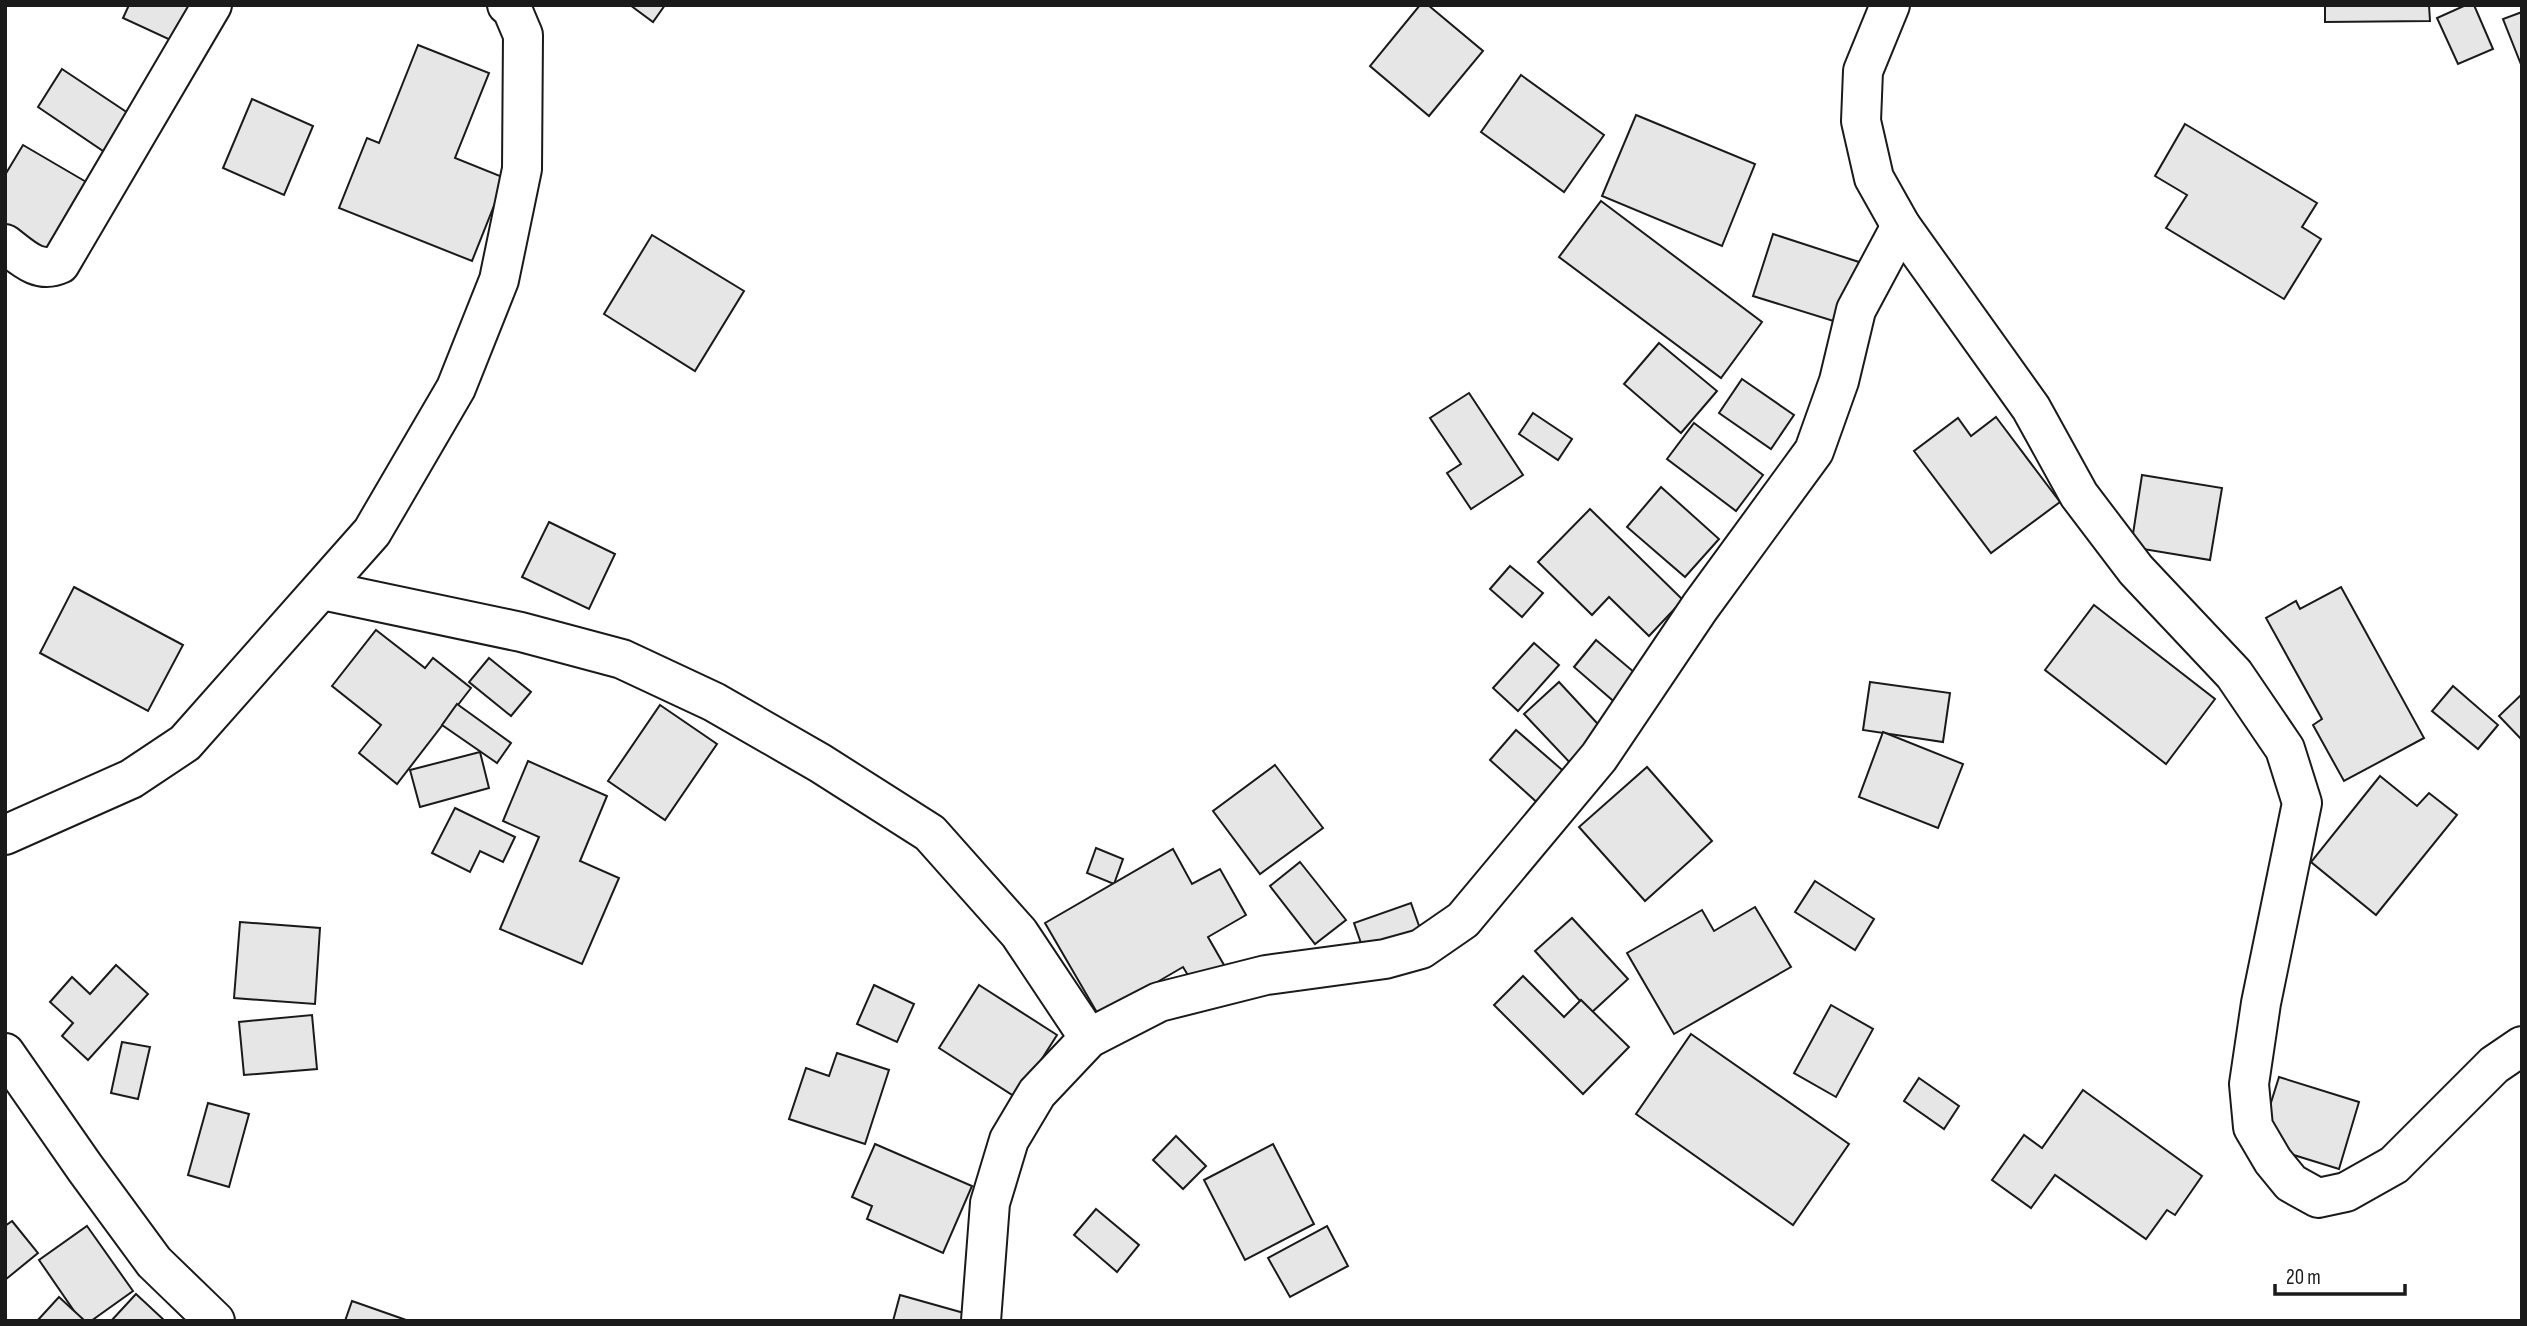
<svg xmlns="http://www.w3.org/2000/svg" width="2527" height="1326" font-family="'Sofia Sans Condensed',sans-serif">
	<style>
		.building { fill: #e6e6e6; stroke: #1a1a1a; stroke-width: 2 }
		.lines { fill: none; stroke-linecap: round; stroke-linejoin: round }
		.minor-casing { stroke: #1a1a1a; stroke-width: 42 }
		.minor { stroke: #fff; stroke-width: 38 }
	</style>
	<rect width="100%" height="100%" fill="#fff"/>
	<g class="building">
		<polygon points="129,5 194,6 177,43 123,18"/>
		<polygon points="630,5 665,5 653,22"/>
		<polygon points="1420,5 1428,5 1483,51 1429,116 1370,66"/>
		<polygon points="2325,5 2429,5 2430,21 2325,22"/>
		<polygon points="2466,5 2474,5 2493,49 2458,64 2437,18"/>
		<polygon points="2522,12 2522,67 2503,19"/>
		<polygon points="418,45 489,73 455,158 505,178 472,261 339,208 367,138 379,143"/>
		<polygon points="62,69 137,119 112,157 38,107"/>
		<polygon points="1521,75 1604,135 1564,192 1481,132"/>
		<polygon points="252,99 313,126 284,195 223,168"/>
		<polygon points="1636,115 1755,164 1722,246 1602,196"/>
		<polygon points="2185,124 2317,203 2302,227 2321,239 2284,299 2166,228 2187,195 2155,176"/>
		<polygon points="23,145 88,183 44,260 5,237 5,175"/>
		<polygon points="1601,201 1762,322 1721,378 1559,257"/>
		<polygon points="1773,234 1859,262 1840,323 1753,296"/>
		<polygon points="652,235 744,291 695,371 604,314"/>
		<polygon points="1659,343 1717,391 1681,433 1624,384"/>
		<polygon points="1742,379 1794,415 1771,449 1719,413"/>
		<polygon points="1469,393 1523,475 1471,509 1447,473 1461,464 1430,418"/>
		<polygon points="1533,413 1572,439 1558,460 1519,434"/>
		<polygon points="1996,417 2060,502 1991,553 1914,451 1958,418 1971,436"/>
		<polygon points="1694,423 1763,475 1736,511 1667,459"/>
		<polygon points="2142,475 2222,488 2210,560 2131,547"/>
		<polygon points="1661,487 1719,539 1685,577 1627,527"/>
		<polygon points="1590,509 1683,600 1649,636 1609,597 1592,615 1538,562"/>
		<polygon points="549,522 615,554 589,609 522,577"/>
		<polygon points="1510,566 1543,593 1522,617 1490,589"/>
		<polygon points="74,587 183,645 148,711 40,653"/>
		<polygon points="2341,587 2424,738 2344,781 2313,725 2322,719 2266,618 2296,601 2300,609"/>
		<polygon points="2094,605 2215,699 2166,764 2045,670"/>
		<polygon points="376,630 425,668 433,658 471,688 397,784 359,753 381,725 332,686"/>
		<polygon points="1596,640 1641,678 1618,705 1574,667"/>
		<polygon points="1534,643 1559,665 1518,711 1493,688"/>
		<polygon points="489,658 531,692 511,716 469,682"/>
		<polygon points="1559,682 1609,736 1575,768 1524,714"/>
		<polygon points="1870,682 1950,693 1943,742 1863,730"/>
		<polygon points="2453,686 2498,725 2478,749 2432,711"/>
		<polygon points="2522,694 2522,740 2499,716"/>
		<polygon points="457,704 511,743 497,763 442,725"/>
		<polygon points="660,705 717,744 665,820 608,781"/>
		<polygon points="1516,730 1568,775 1541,806 1490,760"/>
		<polygon points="1883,732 1963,764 1938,828 1859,797"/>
		<polygon points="480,752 489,788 420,807 410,770"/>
		<polygon points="528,761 607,796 580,861 619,878 582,964 500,929 539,837 503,821"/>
		<polygon points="1275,765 1323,828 1260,874 1213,811"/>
		<polygon points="1647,767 1712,841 1645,901 1579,827"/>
		<polygon points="2380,776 2417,806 2429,793 2457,815 2376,915 2311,862"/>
		<polygon points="455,808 515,837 503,862 480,851 470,872 432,853"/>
		<polygon points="1096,848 1123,859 1114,884 1087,873"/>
		<polygon points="1173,849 1192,884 1220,869 1246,915 1208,937 1228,972 1197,990 1183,967 1099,1016 1045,923"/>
		<polygon points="1300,862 1346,920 1315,944 1270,886"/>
		<polygon points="1815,881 1874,919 1855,950 1795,912"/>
		<polygon points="1411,903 1425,943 1368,963 1354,923"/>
		<polygon points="1755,907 1791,967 1674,1034 1627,953 1702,910 1714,931"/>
		<polygon points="1572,918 1628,979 1591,1013 1535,951"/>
		<polygon points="240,922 320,928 315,1004 234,998"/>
		<polygon points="116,965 148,994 88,1060 62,1036 73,1023 50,1002 72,977 90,994"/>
		<polygon points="1523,976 1564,1017 1581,1000 1629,1047 1583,1094 1494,1005"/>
		<polygon points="874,985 914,1004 897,1042 857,1024"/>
		<polygon points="979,985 1057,1035 1017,1098 939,1048"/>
		<polygon points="1831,1005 1873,1029 1836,1097 1794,1073"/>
		<polygon points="312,1015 317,1069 244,1075 239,1022"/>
		<polygon points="1691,1034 1849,1144 1793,1225 1636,1114"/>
		<polygon points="122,1042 150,1047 138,1099 111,1093"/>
		<polygon points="837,1053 889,1070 865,1144 789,1119 806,1068 829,1076"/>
		<polygon points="2279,1077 2359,1102 2339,1169 2258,1144"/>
		<polygon points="1919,1078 1959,1106 1944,1129 1904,1101"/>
		<polygon points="2083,1090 2202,1176 2175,1215 2167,1210 2146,1239 2055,1175 2031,1208 1992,1180 2024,1135 2042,1148"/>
		<polygon points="208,1103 249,1114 229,1187 188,1175"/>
		<polygon points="1176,1136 1206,1166 1183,1189 1153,1160"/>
		<polygon points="875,1144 972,1186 943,1253 867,1219 872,1206 852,1197"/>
		<polygon points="1273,1144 1314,1224 1245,1260 1204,1180"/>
		<polygon points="1096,1209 1139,1245 1117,1272 1074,1235"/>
		<polygon points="12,1221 38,1253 5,1280 5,1226"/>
		<polygon points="87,1226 133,1291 91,1321 81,1321 39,1260"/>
		<polygon points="1327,1226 1348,1266 1290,1297 1268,1258"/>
		<polygon points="136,1294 165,1321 111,1321"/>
		<polygon points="900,1295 971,1315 969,1321 893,1321"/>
		<polygon points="59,1297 85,1321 37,1321"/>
		<polygon points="352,1301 409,1321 345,1321"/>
	</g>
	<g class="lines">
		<g class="minor-casing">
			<g id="minor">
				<polyline points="1890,5 1863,71 1861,121 1874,178 1901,226 2031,408 2079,495 2136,570 2234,674 2285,749 2302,803 2261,1003 2249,1084 2253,1127 2273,1161 2291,1183 2318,1198 2346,1192 2394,1165 2494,1065 2522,1046"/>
				<path d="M5,244C22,257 38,274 60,264L212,5"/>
				<polyline points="322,590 521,632 622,659 714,702 820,763 930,833 1019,933 1089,1038"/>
				<polyline points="5,835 131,779 185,743 372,532 456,388 499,280 522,169 523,35 512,9 507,5"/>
				<polyline points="5,1053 85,1168 154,1262 215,1321"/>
				<polyline points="981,1321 990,1203 1009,1140 1037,1093 1089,1038 1159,1002 1266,975 1385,959 1421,949 1463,920 1599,757 1700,607 1814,451 1839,381 1856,310 1901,226"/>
			</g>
		</g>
		<use href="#minor" class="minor"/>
	</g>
	<rect width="2527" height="1326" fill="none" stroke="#1a1a1a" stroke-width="14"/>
	<path d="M2275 1284v10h130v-10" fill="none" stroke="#1a1a1a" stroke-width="3.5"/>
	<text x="2286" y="1284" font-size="21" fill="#1a1a1a" stroke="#ffffff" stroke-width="5" paint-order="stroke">20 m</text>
</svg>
